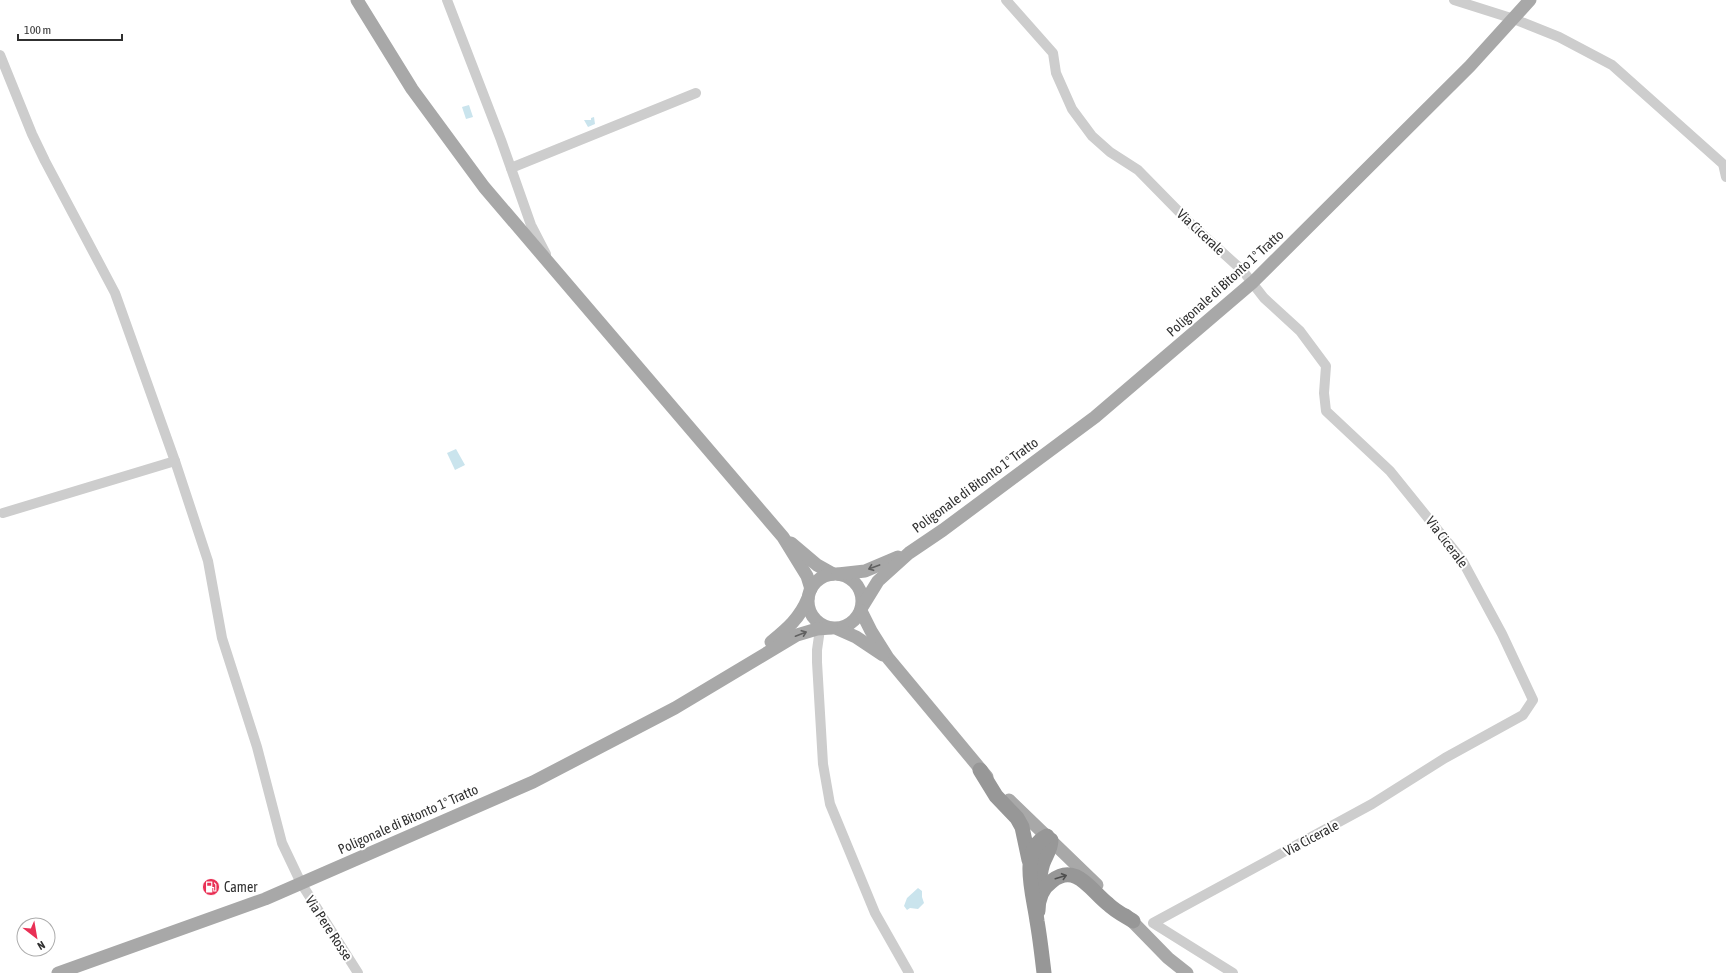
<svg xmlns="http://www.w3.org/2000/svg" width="1726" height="973" font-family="'Asap Condensed',sans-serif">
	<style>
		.water { fill: #cae4ed }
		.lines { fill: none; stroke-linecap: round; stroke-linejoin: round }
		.minor { stroke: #cdcdcd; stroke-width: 10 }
		.major { stroke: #a8a8a8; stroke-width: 13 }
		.highway { stroke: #979797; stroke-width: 15 }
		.oneway { stroke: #606060 }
		.oneway2 { stroke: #4f4f4f }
		.labels { text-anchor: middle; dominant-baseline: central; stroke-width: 4; stroke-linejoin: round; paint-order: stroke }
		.street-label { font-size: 14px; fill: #303030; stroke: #fff }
		.poi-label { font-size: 14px; fill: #303030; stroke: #fff; text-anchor: start }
	</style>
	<rect width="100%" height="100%" fill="#fff"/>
	<g class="water">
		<polygon points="469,105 473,117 466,119 462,107"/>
		<polygon points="594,117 595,124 588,127 584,120 591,120 591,118"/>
		<polygon points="456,449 465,465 455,470 447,453"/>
		<polygon points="918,888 922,891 922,897 924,903 918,909 910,908 907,910 904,906 907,898"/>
	</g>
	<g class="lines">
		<g class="minor">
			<polyline points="447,0 501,140 531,225 546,254"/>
			<polyline points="1006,0 1053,53 1056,73 1072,109 1092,136 1110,152 1138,170 1192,225 1243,271 1264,298 1300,331 1326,366 1324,393 1326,411 1390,471 1462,560 1502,634 1533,700 1523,715 1445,758 1372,804 1153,923 1233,973"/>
			<polyline points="1454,0 1514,19 1559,37 1612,65 1723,164 1726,177"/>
			<polyline points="0,55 32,134 45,161 115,293 176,464 208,561 222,638 257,747 282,843 301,883 358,973"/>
			<polyline points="511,168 696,93"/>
			<polyline points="3,513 175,461"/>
			<polyline points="820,629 817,650 817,662 823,764 830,804 875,913 909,973"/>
		</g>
		<g class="major">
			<polyline points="357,0 412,89 484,187 783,537 807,576 811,589"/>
			<polyline points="791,543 817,565 833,574"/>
			<circle cx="835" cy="601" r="27"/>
			<polyline points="838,574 865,571 898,557"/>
			<polyline points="862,607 878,581 909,553 943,530 1095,417 1253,282 1470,66 1530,0"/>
			<polyline points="861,611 871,631 888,658 987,777"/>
			<polyline points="838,629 856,637 883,655"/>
			<path d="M771,642C787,629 800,618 808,598"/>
			<polyline points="1009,800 1097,885"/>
			<polyline points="1126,915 1168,958 1187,973"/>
			<polyline points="58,973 265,899 533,782 675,708 797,635 817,629 831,628"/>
		</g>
		<g class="highway">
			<polyline points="980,770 996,796 1017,818 1022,827 1029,860"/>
			<path d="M1038,892C1039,882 1040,872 1043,863C1046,855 1051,849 1051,840"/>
			<path d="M1038,911C1038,899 1042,888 1052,881C1076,862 1091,891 1108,904C1115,911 1125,916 1133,921"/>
			<path d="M1044,973C1042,956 1040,938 1037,921C1034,896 1018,850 1047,836"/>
		</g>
	</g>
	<defs><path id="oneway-shaft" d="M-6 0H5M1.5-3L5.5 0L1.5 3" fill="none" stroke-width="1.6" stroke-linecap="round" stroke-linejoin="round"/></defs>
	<g class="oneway">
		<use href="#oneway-shaft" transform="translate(874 567) rotate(160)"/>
		<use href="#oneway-shaft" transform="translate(801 634) rotate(-21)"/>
	</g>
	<use class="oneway2" href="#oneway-shaft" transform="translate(1061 877) rotate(-17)"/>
	<defs>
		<g id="fuel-disc" transform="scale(0.9)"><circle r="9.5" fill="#e93055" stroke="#fff"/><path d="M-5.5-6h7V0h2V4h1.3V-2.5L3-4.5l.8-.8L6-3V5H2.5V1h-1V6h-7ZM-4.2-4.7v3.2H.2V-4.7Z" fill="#fff"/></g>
	</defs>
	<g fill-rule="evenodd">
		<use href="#fuel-disc" x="211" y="887"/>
	</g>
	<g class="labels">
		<g class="street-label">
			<text transform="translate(1201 232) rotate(43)">Via Cicerale</text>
			<text transform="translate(1225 283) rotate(-42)">Poligonale di Bitonto 1° Tratto</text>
			<text transform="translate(975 485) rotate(-36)">Poligonale di Bitonto 1° Tratto</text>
			<text transform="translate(1447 542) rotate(53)">Via Cicerale</text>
			<text transform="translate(408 819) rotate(-24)">Poligonale di Bitonto 1° Tratto</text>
			<text transform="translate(1311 838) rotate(-28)">Via Cicerale</text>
			<text transform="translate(329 928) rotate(57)">Via Pere Rosse</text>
		</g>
		<g class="poi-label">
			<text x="224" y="887">Camer</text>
		</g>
	</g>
	<g transform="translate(36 937) rotate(149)"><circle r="19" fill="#ffffff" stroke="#acacac"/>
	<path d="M0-3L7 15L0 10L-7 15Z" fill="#e93055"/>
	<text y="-6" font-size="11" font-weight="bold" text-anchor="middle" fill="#303030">N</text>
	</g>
	<path d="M18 34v6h104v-6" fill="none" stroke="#303030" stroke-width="2"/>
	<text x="24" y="34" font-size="12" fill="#303030" stroke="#ffffff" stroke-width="3" paint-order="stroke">100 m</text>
</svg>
